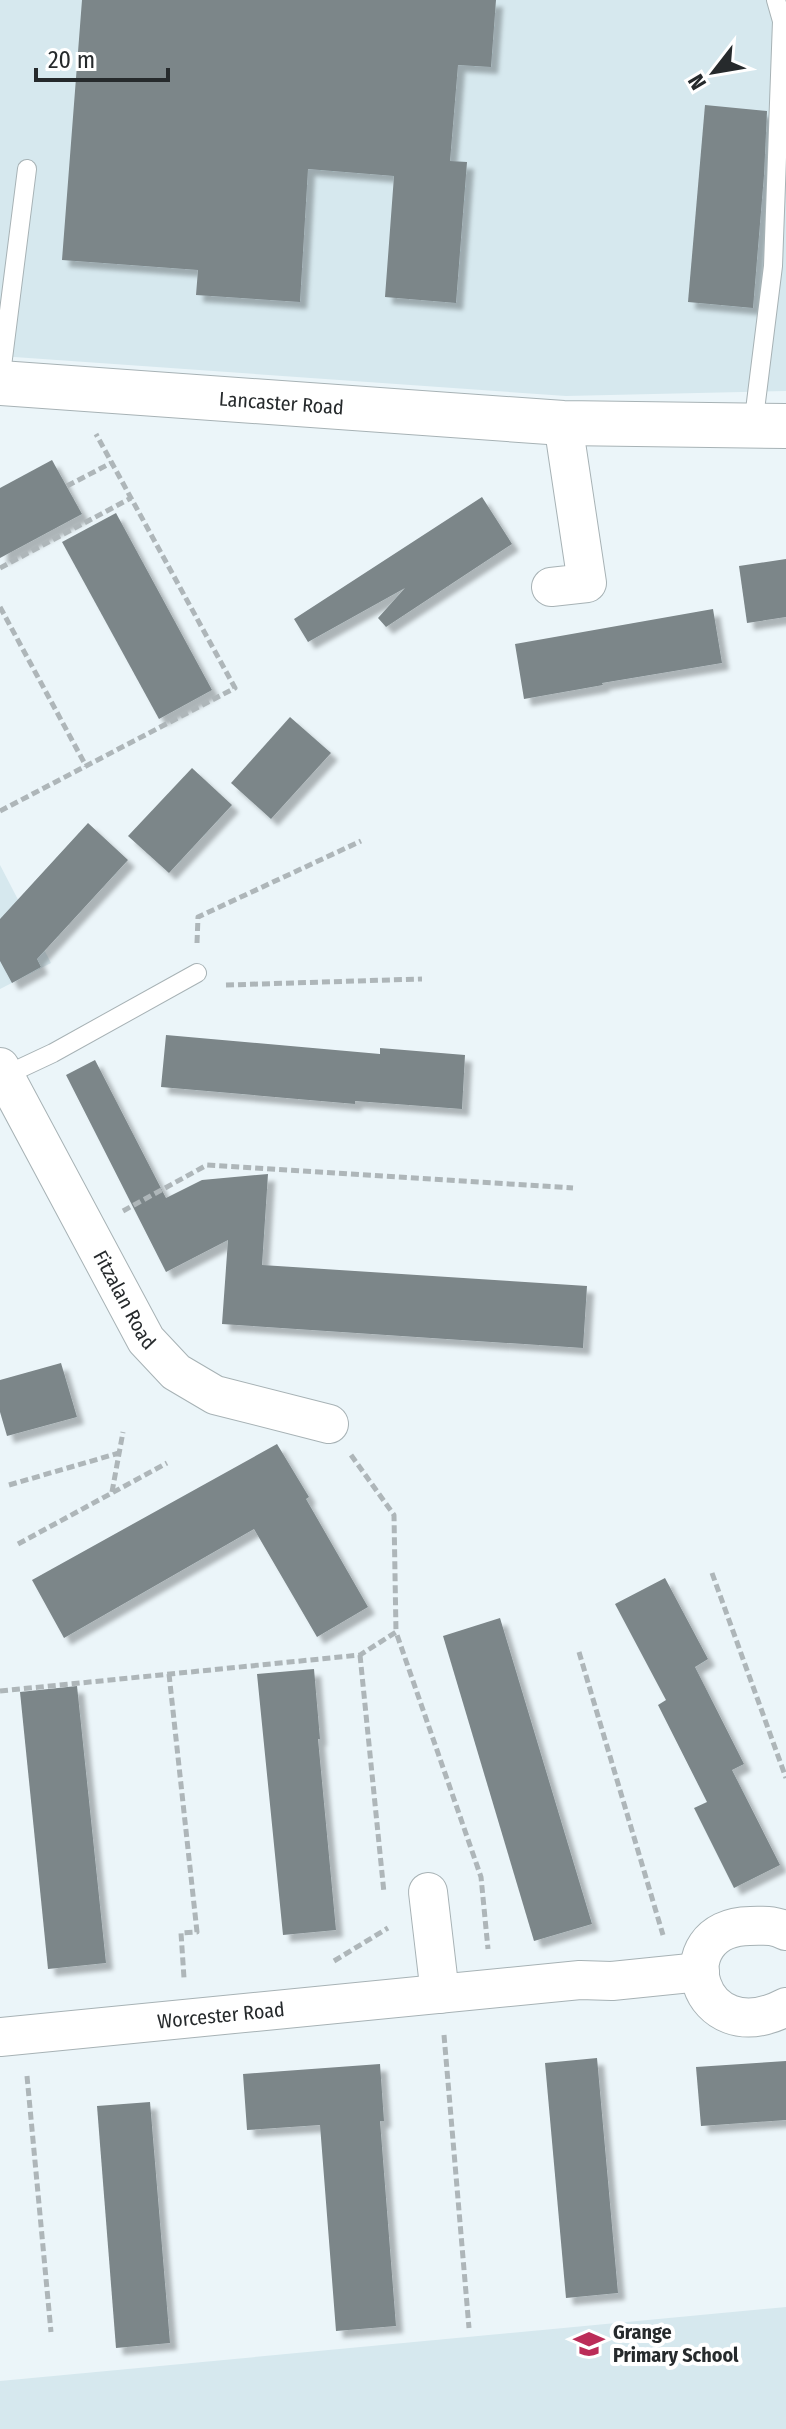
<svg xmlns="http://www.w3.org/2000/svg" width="786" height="2429" font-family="'Fira Sans Condensed',sans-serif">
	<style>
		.built { fill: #d6e8ee }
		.building { fill: #7c8689; filter: url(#shadow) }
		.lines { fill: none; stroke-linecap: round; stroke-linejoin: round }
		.lane-casing { stroke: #a7b2b5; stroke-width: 20 }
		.street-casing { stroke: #a7b2b5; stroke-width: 40 }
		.secondary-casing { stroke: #a7b2b5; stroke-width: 46 }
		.path { stroke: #aeb6b9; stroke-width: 5; stroke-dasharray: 8 4; stroke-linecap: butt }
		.lane { stroke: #fff; stroke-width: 18 }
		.street { stroke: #fff; stroke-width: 38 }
		.secondary { stroke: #fff; stroke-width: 44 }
		.labels { text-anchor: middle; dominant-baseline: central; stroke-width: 8; stroke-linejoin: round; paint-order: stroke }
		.street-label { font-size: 20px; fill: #262a2c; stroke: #fff }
		.poi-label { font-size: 20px; font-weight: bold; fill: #262a2c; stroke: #fff; text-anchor: start }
	</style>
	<defs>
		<filter id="shadow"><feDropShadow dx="7" dy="7" stdDeviation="2" flood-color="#0004"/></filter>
	</defs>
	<rect width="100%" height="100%" fill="#ebf5f9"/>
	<g class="built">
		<polygon points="0,0 786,0 786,391 566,396 0,356"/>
		<polygon points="0,865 51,963 0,989"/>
		<polygon points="786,2307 786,2429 0,2429 0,2381"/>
	</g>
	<g class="building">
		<polygon points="82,0 496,0 491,67 458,65 450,161 467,162 456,303 385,297 394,176 308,169 300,302 196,295 198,270 62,260"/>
		<polygon points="705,105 767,111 764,175 753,308 688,302"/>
		<polygon points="52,460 82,514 0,558 0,488"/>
		<polygon points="482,497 512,544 386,627 378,618 405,588 308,642 294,619"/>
		<polygon points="116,513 212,690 159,719 62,542"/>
		<polygon points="786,559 786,617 747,623 739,566"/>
		<polygon points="713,609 722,663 602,683 603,685 524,699 515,644"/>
		<polygon points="290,717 331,753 271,819 231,783"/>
		<polygon points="192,768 232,805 169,873 128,836"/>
		<polygon points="88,823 128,860 37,959 41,967 12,983 0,961 0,919"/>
		<polygon points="166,1035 380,1054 380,1048 465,1055 462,1109 355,1101 355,1104 161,1087"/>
		<polygon points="95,1060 166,1198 202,1180 268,1174 262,1265 587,1286 583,1348 222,1324 228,1240 166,1272 66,1075"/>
		<polygon points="61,1363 77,1417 7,1436 0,1412 0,1380"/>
		<polygon points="277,1444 309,1497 306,1499 368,1607 317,1637 254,1529 64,1638 32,1580"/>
		<polygon points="665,1578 708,1659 695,1667 744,1764 732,1770 780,1865 734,1888 694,1808 707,1802 658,1705 666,1700 615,1604"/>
		<polygon points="500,1618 592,1924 534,1941 443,1636"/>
		<polygon points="314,1669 320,1739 318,1739 336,1930 283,1935 257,1674"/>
		<polygon points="77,1686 106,1963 48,1969 20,1692"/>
		<polygon points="597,2058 618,2293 566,2298 545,2063"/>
		<polygon points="786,2061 786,2120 701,2126 696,2067"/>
		<polygon points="380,2064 384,2121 380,2121 396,2326 336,2331 320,2125 247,2130 243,2074"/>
		<polygon points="150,2102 170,2343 116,2348 97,2106"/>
	</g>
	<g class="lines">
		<g class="lane-casing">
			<g id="lane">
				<polyline points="0,382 27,169"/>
				<polyline points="753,426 773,266 782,21 776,0"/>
				<polyline points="4,1076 53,1053 197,973"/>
			</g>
		</g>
		<g class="street-casing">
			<g id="street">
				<polyline points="551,587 587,583 563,423"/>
				<path id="s1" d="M0,1067L146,1340L176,1372L215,1395L329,1424"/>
				<polyline points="428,1892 440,1994"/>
				<path d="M786,1931C772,1924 765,1926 750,1926C664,1927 696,2054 786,2007"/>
				<path id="s2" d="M0,2037L580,1980L612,1981L700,1972"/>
			</g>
		</g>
		<g class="secondary-casing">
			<g id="secondary">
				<path id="s3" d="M0,383L563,423L786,426"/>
			</g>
		</g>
		<g class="path">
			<polyline points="67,486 111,463"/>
			<polyline points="0,568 131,498"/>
			<polyline points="0,607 86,766"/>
			<polyline points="0,811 235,688 96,434"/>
			<polyline points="197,943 198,917 361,841"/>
			<polyline points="226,985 422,979"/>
			<polyline points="123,1211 207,1165 573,1188"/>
			<polyline points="351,1455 394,1515 396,1632"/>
			<polyline points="9,1485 119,1453"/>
			<polyline points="112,1492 123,1432"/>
			<polyline points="18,1544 167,1463"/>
			<polyline points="712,1573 786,1778"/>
			<polyline points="579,1652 663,1935"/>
			<polyline points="360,1655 384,1893"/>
			<polyline points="169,1674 197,1932 181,1933 184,1978"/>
			<polyline points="0,1691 360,1655 396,1632 481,1877 488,1949"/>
			<polyline points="334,1961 388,1928"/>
			<polyline points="444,2035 469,2328"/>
			<polyline points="27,2076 51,2332"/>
		</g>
		<use href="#lane" class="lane"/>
		<use href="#street" class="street"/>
		<use href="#secondary" class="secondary"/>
	</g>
	<defs>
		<g id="school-bare" transform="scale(2.4)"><path d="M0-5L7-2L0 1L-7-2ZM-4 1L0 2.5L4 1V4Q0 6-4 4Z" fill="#bb2c58" stroke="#fff" stroke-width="2.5" paint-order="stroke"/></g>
	</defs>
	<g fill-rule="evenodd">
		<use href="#school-bare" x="589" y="2344"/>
	</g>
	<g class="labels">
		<g class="street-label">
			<text stroke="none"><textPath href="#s3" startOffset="282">Lancaster Road</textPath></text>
			<text stroke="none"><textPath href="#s1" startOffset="264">Fitzalan Road</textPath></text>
			<text stroke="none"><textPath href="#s2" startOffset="222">Worcester Road</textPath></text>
		</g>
		<g class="poi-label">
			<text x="613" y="2332">Grange<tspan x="613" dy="23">Primary School</tspan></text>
		</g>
	</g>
	<g transform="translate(714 72) rotate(239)" stroke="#ffffff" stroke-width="6" paint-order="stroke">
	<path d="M0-6L14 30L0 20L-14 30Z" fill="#262a2c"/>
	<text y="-12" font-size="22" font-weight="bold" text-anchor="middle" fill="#262a2c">N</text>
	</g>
	<path d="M36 68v12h132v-12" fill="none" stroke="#262a2c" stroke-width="4"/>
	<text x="48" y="68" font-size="24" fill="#262a2c" stroke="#ffffff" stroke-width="6" paint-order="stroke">20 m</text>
</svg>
